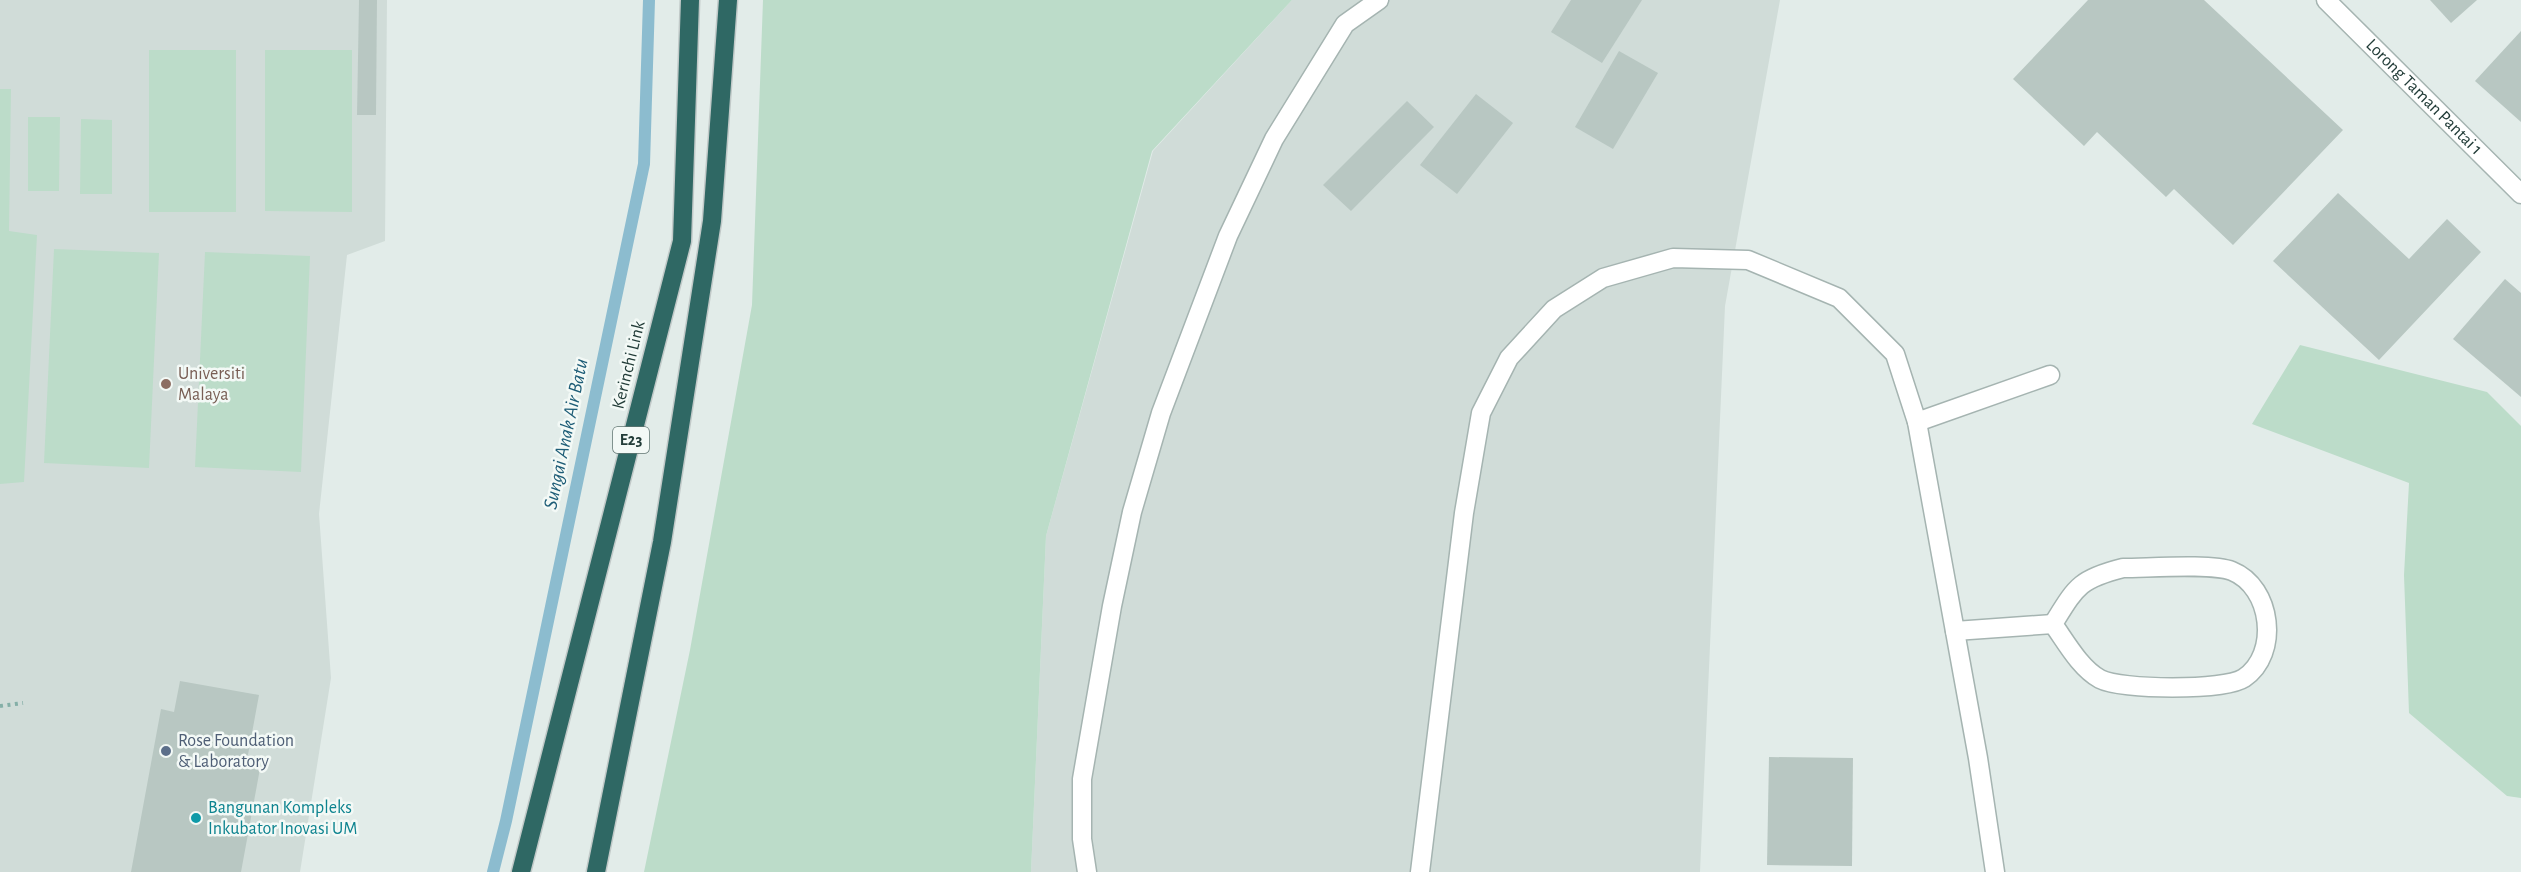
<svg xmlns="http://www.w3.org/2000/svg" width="2521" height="872" font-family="'Alegreya Sans',sans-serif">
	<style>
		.built { fill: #d0dcd8 }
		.green { fill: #bcdcc9 }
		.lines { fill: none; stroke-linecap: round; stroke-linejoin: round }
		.stream { stroke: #8cbccf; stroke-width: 12 }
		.building { fill: #b8c7c2 }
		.lane-casing { stroke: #a5b4b1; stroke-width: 21 }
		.street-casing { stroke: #a5b4b1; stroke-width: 21 }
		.highway-casing { stroke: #c1c9c8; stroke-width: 21 }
		.path { stroke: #84afa7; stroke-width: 4; stroke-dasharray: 3 4.5; stroke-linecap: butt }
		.lane { stroke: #fff; stroke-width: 18 }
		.street { stroke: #fff; stroke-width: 18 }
		.highway { stroke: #2f6864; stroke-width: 18 }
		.education-dot { fill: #8d6e63; stroke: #f3f9f6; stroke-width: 2 }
		.service-dot { fill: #5c6f8a; stroke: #f3f9f6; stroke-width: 2 }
		.culture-dot { fill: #0f9aa8; stroke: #f3f9f6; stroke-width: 2 }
		.labels { text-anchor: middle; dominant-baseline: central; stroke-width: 5; stroke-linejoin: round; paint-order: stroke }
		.shield { fill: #f3f9f6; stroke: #617572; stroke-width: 1.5 }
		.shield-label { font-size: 16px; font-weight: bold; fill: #233d39 }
		.street-label { font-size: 18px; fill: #233d39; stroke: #f3f9f6 }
		.education-label { font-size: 18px; fill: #785e54; stroke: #f3f9f6; text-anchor: start }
		.service-label { font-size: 18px; fill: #4e5e75; stroke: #f3f9f6; text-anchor: start }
		.culture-label { font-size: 18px; fill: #0d838f; stroke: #f3f9f6; text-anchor: start }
		.water-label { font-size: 20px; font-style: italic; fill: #1e5d77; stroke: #f3f9f6 }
	</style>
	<rect width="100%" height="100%" fill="#e2ece9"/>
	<g class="built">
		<polygon points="0,0 387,0 385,241 347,255 319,514 331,678 300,872 0,872"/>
		<polygon points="1292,0 1780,0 1725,306 1700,872 1031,872 1046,536 1153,151"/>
	</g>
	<g class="green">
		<polygon points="763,0 1292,0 1152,151 1046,536 1031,872 644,872 690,650 752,305"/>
		<rect x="149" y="50" width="87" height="162"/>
		<polygon points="265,50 352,50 352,212 265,211"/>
		<polygon points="0,89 11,89 9,231 37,235 24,482 0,484"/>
		<polygon points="28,117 60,117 59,191 28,191"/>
		<polygon points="81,119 112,120 112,194 80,194"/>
		<polygon points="54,249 159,253 149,468 44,463"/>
		<polygon points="205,252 310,256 301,472 195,467"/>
		<polygon points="2300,345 2487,392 2521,426 2521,798 2507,796 2409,713 2404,575 2409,483 2252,424"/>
	</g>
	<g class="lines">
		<polyline class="stream" points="493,872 506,821 644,164 649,0"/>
	</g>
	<g class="building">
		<polygon points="359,0 377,0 376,115 357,115"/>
		<polygon points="1571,0 1642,0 1602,63 1551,32"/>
		<polygon points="2088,0 2204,0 2343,130 2233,245 2174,189 2166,197 2097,132 2084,146 2013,79"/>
		<polygon points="2430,0 2477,0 2451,23"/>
		<polygon points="2521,31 2521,122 2475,81"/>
		<polygon points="1619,51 1658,73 1613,149 1575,127"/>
		<polygon points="1476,94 1513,123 1457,194 1420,165"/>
		<polygon points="1407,101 1434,127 1351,211 1323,185"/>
		<polygon points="2338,193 2409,259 2447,219 2481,252 2379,360 2273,261"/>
		<polygon points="2505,279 2521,293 2521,397 2453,339"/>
		<polygon points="180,681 259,695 247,760 261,763 241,872 131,872 161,709 174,712"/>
		<polygon points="1769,757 1853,758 1852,866 1767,865"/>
	</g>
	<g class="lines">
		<g class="lane-casing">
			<g id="lane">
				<polyline points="1917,422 2050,375"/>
				<path d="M2123,568C2148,568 2212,563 2232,571C2272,587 2280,654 2244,678C2224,691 2121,690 2100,679C2080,668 2066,642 2053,624C2076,587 2079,579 2123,568Z"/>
				<polyline points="1955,631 2053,624"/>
				<polyline points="1087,872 1082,839 1082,779 1112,606 1132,512 1161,413 1228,236 1274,139 1345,24 1379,0"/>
			</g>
		</g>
		<g class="street-casing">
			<g id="street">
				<path id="s1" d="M2326,0L2521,194"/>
				<polyline points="1420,872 1464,513 1481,413 1509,358 1554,309 1603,278 1673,258 1748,260 1839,298 1895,354 1917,422 1978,758 1995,872"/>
			</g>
		</g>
		<g class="highway-casing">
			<g id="highway">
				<polyline points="521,872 682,241 690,0"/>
				<polyline points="596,872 662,542 712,221 728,0"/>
			</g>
		</g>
		<polyline class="path" points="0,706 23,703"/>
		<use href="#lane" class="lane"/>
		<use href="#street" class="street"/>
		<use href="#highway" class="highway"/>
	</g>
	<circle class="education-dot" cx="166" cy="384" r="6"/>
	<circle class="service-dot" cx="166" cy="751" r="6"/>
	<circle class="culture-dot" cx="196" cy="818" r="6"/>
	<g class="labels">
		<rect class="shield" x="613" y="427" width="36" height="26" rx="4.5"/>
		<g class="shield-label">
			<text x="631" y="440">E23</text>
		</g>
		<g class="street-label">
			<text stroke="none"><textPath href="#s1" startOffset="138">Lorong Taman Pantai 1</textPath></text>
			<text transform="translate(629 365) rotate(-76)">Kerinchi Link</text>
		</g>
		<g class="education-label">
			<text x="178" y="374">Universiti<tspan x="178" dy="21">Malaya</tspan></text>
		</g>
		<g class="service-label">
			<text x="178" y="741">Rose Foundation<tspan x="178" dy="21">&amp; Laboratory</tspan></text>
		</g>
		<g class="culture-label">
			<text x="208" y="808">Bangunan Kompleks<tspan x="208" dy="21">Inkubator Inovasi UM</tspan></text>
		</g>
		<g class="water-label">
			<text transform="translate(566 434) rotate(-78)">Sungai Anak Air Batu</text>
		</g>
	</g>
</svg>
